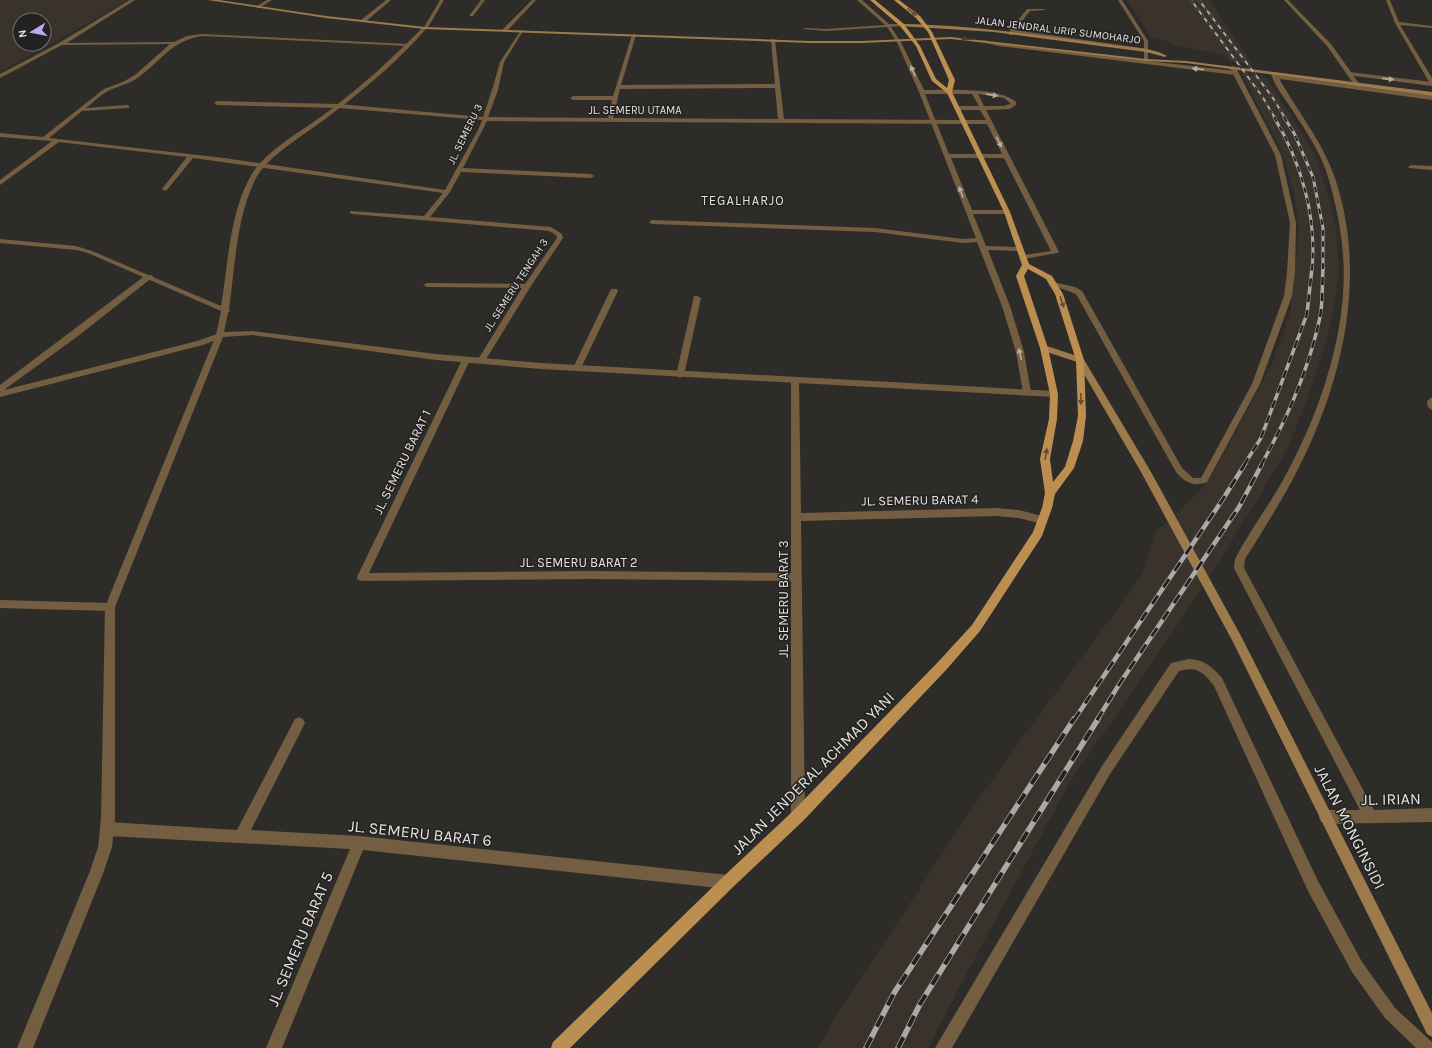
<svg xmlns="http://www.w3.org/2000/svg" width="1432" height="1048" font-family="Karla,sans-serif">
	<style>
		.built { fill: #39332c; fill-rule: evenodd }
		.lines { fill: none; stroke-linecap: round; stroke-linejoin: round }
		.service { fill: #745e42; fill-rule: evenodd }
		.minor { fill: #745e42; fill-rule: evenodd }
		.tertiary { fill: #745e42; fill-rule: evenodd }
		.secondary { fill: #9c7a4b; fill-rule: evenodd }
		.primary { fill: #bc8f51; fill-rule: evenodd }
		.rail-far4-casing { stroke: #aaa9a7; stroke-width: 2 }
		.rail-far3-casing { stroke: #aaa9a7; stroke-width: 3 }
		.rail-far2-casing { stroke: #aaa9a7; stroke-width: 3.5 }
		.rail-far1-casing { stroke: #aaa9a7; stroke-width: 4.5 }
		.rail-casing { stroke: #aaa9a7; stroke-width: 5.5 }
		.rail-far4 { stroke: #242220; stroke-width: 1.5; stroke-dasharray: 4.5; stroke-linecap: butt }
		.rail-far3 { stroke: #242220; stroke-width: 2; stroke-dasharray: 5.5; stroke-linecap: butt }
		.rail-far2 { stroke: #242220; stroke-width: 2.5; stroke-dasharray: 8; stroke-linecap: butt }
		.rail-far1 { stroke: #242220; stroke-width: 3; stroke-dasharray: 10; stroke-linecap: butt }
		.rail { stroke: #242220; stroke-width: 4; stroke-dasharray: 12; stroke-linecap: butt }
		.oneway { fill: #614e34 }
		.oneway2 { fill: #483c2d }
		.oneway3 { fill: #b7ada1 }
		.labels { text-anchor: middle; dominant-baseline: central; stroke-width: 3; stroke-linejoin: round; paint-order: stroke }
		.far-street-label { font-size: 11px; fill: #e3e2e1; stroke: #242220 }
		.far-quarter-label { font-size: 13px; letter-spacing: 1px; fill: #e3e1de; stroke: #242220 }
		.street-label { font-size: 13px; fill: #e3e2e1; stroke: #242220 }
		.near-street-label { font-size: 16px; fill: #e3e2e1; stroke: #242220 }
	</style>
	<rect width="100%" height="100%" fill="#2d2c29"/>
	<g class="built">
		<path d="M0,0H130L0,72ZM20,20H44V44H20Z"/>
		<polygon points="1128,0 1211,0 1220,16 1253,64 1230,61 1225,55 1173,45 1171,42 1151,38"/>
		<polygon points="1242,74 1266,77 1294,121 1316,157 1328,195 1336,229 1339,273 1332,320 1315,378 1289,446 1250,512 1183,617 1070,782 968,971 928,1048 818,1048 839,1011 971,810 1017,745 1133,588 1142,574 1156,532 1200,490 1211,477 1273,362 1291,309 1299,227 1293,188 1281,150"/>
	</g>
	<g class="lines">
		<g class="service">
			<polygon points="481,0 485,0 473,16 469,16"/>
			<polygon points="532,0 536,0 507,31 503,31 503,29"/>
			<polygon points="1027,9 1044,9 1046,10 1030,11 1015,30 1148,49 1146,50 1014,33 1013,35 1009,35 1010,30"/>
			<path d="M898,39L900,40L924,90C946,90 1000,87 1016,102V105L1010,109L986,110L1059,252L1057,253L1024,259L1020,257L1024,255L1051,251L1004,158H951L972,210H1007L1010,212L1007,214H973L986,246L1020,247L1024,249L1020,251L988,250L1010,306L1024,352L1031,392L1030,394H1024L1023,392L1016,352L1002,306L977,242L963,243L875,232L652,224L649,222L652,220L875,228L963,239L976,238L919,92L896,40ZM925,94H972L979,106H957L954,108L957,110H980L986,120H964L961,122L964,124H987L1002,154H949ZM978,94L1004,98L1010,103V104L1003,106H984Z"/>
			<polygon points="983,40 999,44 1236,71 1239,73 1236,75 999,46 981,42"/>
			<polygon points="1349,72 1432,82 1432,86 1347,75 1347,73"/>
			<polygon points="1275,75 1432,96 1432,100 1273,78 1273,76"/>
		</g>
		<g class="minor">
			<path d="M130,0H135L67,43L174,42L187,36L202,34L408,44L410,45L408,46L202,36C171,41 162,60 139,77C129,84 118,86 108,91C100,95 93,103 86,108L127,105L129,106V108L82,111L49,138L224,158L445,190L479,128L482,120L339,108L217,105L214,103L217,101L338,104L483,117L492,90L500,62L521,30L523,31L504,62L498,90L488,117L608,118L612,100H573L570,98L573,96H613L632,35L634,34L636,35L621,85L775,84L771,40L773,39L775,40L784,119L964,120L967,122L964,124L487,121L463,168L591,174L594,176L591,178L461,172L450,192L430,217L551,227L562,234L563,238L531,286L485,361L481,364L477,361L522,288L427,287L423,285L427,283L525,284L557,238L556,235L549,231L352,214L350,213V211L424,216L443,193L193,158L167,190L165,191L162,189L187,157L59,142L0,185V180L52,141L0,137V133L43,137L104,89L123,82L135,75L170,44L62,45L2,77L0,78V74L59,43ZM775,88L778,119L613,118L620,89Z"/>
			<polygon points="267,0 272,0 259,8 255,7"/>
			<polygon points="386,0 391,0 365,22 361,22 361,20"/>
			<polygon points="440,0 444,0 427,29 423,29"/>
			<polygon points="857,0 862,0 889,24 904,24 902,26 891,27 900,41 896,41 887,27 826,31 803,29 805,28 826,29 885,25"/>
			<polygon points="1118,0 1122,0 1148,41 1148,64 1144,63 1144,41"/>
			<polygon points="1386,0 1390,0 1399,22 1432,26 1432,28 1400,25 1432,78 1432,84 1429,82 1395,23"/>
			<path d="M1233,66L1236,68L1281,155L1296,223L1295,272L1292,296L1260,384L1207,482C1194,487 1185,483 1176,472L1076,294L1049,284L1053,282L1075,287L1082,291L1182,468L1193,478H1201L1252,384L1284,296L1287,272L1290,223L1275,155L1230,68Z"/>
			<path d="M1271,72L1276,73C1295,108 1322,140 1335,178C1369,280 1341,389 1292,481C1277,508 1261,534 1245,559L1244,568L1374,810L1432,808V822L1326,824L1321,822L1319,817L1321,812L1326,810H1360L1234,568L1235,559C1249,532 1267,508 1282,482C1319,416 1349,330 1343,254C1341,229 1336,205 1329,180C1322,154 1306,131 1291,108C1286,100 1271,81 1271,72Z"/>
			<polygon points="1411,165 1432,166 1432,170 1409,168 1408,167"/>
			<polygon points="146,275 152,275 153,277 78,336 4,390 197,341 220,333 224,335 223,337 203,345 0,397 0,385"/>
			<polygon points="611,289 617,289 618,291 581,368 580,370 574,370 573,368"/>
			<polygon points="694,296 697,296 701,298 684,375 680,378 676,375"/>
			<polygon points="466,357 470,360 369,573 591,571 791,573 791,381 795,378 799,381 801,513 997,508 1019,510 1046,517 1047,520 1046,523 1042,524 1019,518 997,516 801,521 805,816 803,821 798,823 793,821 791,816 791,581 591,579 362,581 358,580 357,577 462,360"/>
			<polygon points="1432,397 1432,410 1428,407 1427,401"/>
			<polygon points="0,600 110,603 114,604 115,607 114,610 110,611 0,608"/>
			<path d="M1189,659C1204,659 1213,668 1222,678L1318,881L1362,962L1395,1008L1432,1042V1048H1416L1385,1018L1352,972L1308,891L1214,686C1203,672 1197,666 1179,671L1110,774L952,1048H935L1102,766L1171,663Z"/>
			<polygon points="299,717 303,719 305,723 251,830 359,836 728,875 733,877 735,882 733,887 728,889 363,850 282,1048 266,1048 350,849 108,836 103,834 101,829 103,824 108,822 237,830 295,719"/>
		</g>
		<g class="tertiary">
			<polygon points="1284,0 1288,0 1331,44 1363,89 1362,90 1358,90 1327,46"/>
			<path d="M423,27L427,28C400,59 366,88 333,113C311,131 265,156 254,182C236,221 235,267 229,309L230,311L228,313L224,332L253,331L436,354L541,363L1054,391L1058,394L1054,397L541,369L436,360L253,335L223,337L115,607V818L112,847L104,871L33,1048H17L90,871L98,847L101,818L105,607L216,335L221,311L88,253L76,250L0,243V239L76,246L92,251L221,306C228,265 229,219 248,181C262,151 305,130 330,110C363,85 394,57 423,27Z"/>
		</g>
		<g class="secondary">
			<polygon points="208,0 219,0 326,16 425,27 809,41 862,41 951,37 1146,59 1186,61 1432,92 1432,96 1186,63 1146,61 951,39 862,43 809,43 425,29 326,18"/>
			<path d="M902,24C970,25 1037,35 1105,44C1123,47 1153,47 1167,56L1165,57L1146,52L994,32L900,26Z"/>
			<polygon points="1041,346 1047,346 1083,358 1151,472 1241,636 1432,1013 1432,1037 1427,1034 1233,642 1141,472 1077,362 1041,350"/>
		</g>
		<path class="primary" d="M870,0H875L904,24L920,46L936,79L947,88L949,80L928,32L916,18L894,0H899L920,16L932,32L955,80L952,92L1010,212L1029,264L1052,276L1063,294L1084,360L1086,416L1083,441L1074,468L1055,494L1052,508L1042,536L980,631L946,670L803,821L733,887L570,1048H551L553,1042L723,877L793,811L938,662L972,625L1033,532L1042,508L1045,493L1040,459L1049,419L1050,394L1040,348L1016,276L1022,265L1004,212L947,93L932,81L916,46L900,26ZM1028,269L1046,279L1055,294L1076,360L1078,416L1073,441L1065,467L1053,482L1050,459L1057,419L1058,394L1048,348L1024,276Z"/>
		<g class="rail-far4-casing">
			<g id="rail-far4">
				<polyline points="1191,0 1262,96 1275,118"/>
				<polyline points="1199,0 1273,98 1285,118"/>
			</g>
		</g>
		<g class="rail-far3-casing">
			<g id="rail-far3">
				<path d="M1274,117C1301,162 1317,216 1312,269"/>
				<polyline points="1284,117 1294,133 1313,177 1323,228 1323,269"/>
			</g>
		</g>
		<g class="rail-far2-casing">
			<g id="rail-far2">
				<polyline points="1244,465 1261,438 1307,314 1312,268"/>
				<path d="M1261,465C1287,419 1309,369 1320,317C1323,302 1322,284 1323,268"/>
			</g>
		</g>
		<g class="rail-far1-casing">
			<g id="rail-far1">
				<polyline points="1074,720 1223,499 1245,464"/>
				<polyline points="1097,720 1120,683 1239,507 1262,464"/>
			</g>
		</g>
		<g class="rail-casing">
			<g id="rail">
				<polyline points="866,1048 894,993 1074,719"/>
				<polyline points="898,1048 920,1004 1098,719"/>
			</g>
		</g>
		<use href="#rail-far4" class="rail-far4"/>
		<use href="#rail-far3" class="rail-far3"/>
		<use href="#rail-far2" class="rail-far2"/>
		<use href="#rail-far1" class="rail-far1"/>
		<use href="#rail" class="rail"/>
	</g>
	<defs><path id="oneway-solid" d="M-6-.8H1V-3.2L6.5 0L1 3.2V.8H-6Z"/></defs>
	<g class="oneway">
		<use href="#oneway-solid" transform="translate(912 12) rotate(38)"/>
		<use href="#oneway-solid" transform="translate(1062 302) rotate(72)"/>
		<use href="#oneway-solid" transform="translate(1081 399) rotate(88)"/>
		<use href="#oneway-solid" transform="translate(1046 454) rotate(-81)"/>
	</g>
	<use class="oneway2" href="#oneway-solid" transform="translate(967 39) rotate(-175)"/>
	<g class="oneway3">
		<use href="#oneway-solid" transform="translate(1198 69) rotate(-173)"/>
		<use href="#oneway-solid" transform="translate(913 71) rotate(-113)"/>
		<use href="#oneway-solid" transform="translate(1388 79) rotate(7)"/>
		<use href="#oneway-solid" transform="translate(992 95) rotate(9)"/>
		<use href="#oneway-solid" transform="translate(999 142) rotate(63)"/>
		<use href="#oneway-solid" transform="translate(961 192) rotate(-111)"/>
		<use href="#oneway-solid" transform="translate(1020 354) rotate(-103)"/>
	</g>
	<g class="labels">
		<g class="far-street-label">
			<text transform="translate(1058 30) rotate(7)">JALAN JENDRAL URIP SUMOHARJO</text>
			<text x="635" y="110">JL. SEMERU UTAMA</text>
			<text transform="translate(465 134) rotate(-64)">JL. SEMERU 3</text>
			<text transform="translate(516 285) rotate(-57)">JL. SEMERU TENGAH 3</text>
		</g>
		<g class="far-quarter-label">
			<text x="743" y="200">TEGALHARJO</text>
		</g>
		<g class="street-label">
			<text transform="translate(402 462) rotate(-64)">JL. SEMERU BARAT 1</text>
			<text transform="translate(920 500) rotate(-1)">JL. SEMERU BARAT 4</text>
			<text x="579" y="562">JL. SEMERU BARAT 2</text>
			<text transform="translate(783 599) rotate(-90)">JL. SEMERU BARAT 3</text>
		</g>
		<g class="near-street-label">
			<text transform="translate(813 773) rotate(-45)">JALAN JENDERAL ACHMAD YANI</text>
			<text transform="translate(1391 799) rotate(-1)">JL. IRIAN</text>
			<text transform="translate(1350 827) rotate(63)">JALAN MONGINSIDI</text>
			<text transform="translate(420 833) rotate(6)">JL. SEMERU BARAT 6</text>
			<text transform="translate(300 939) rotate(-67)">JL. SEMERU BARAT 5</text>
		</g>
	</g>
	<g transform="translate(32 32) rotate(260)"><circle r="19" fill="#242220" stroke="#706f6d"/>
	<path d="M0-3L7 15L0 10L-7 15Z" fill="#baaaf6"/>
	<text y="-6" font-size="11" font-weight="bold" text-anchor="middle" fill="#e3e2e1">N</text>
	</g>
</svg>
